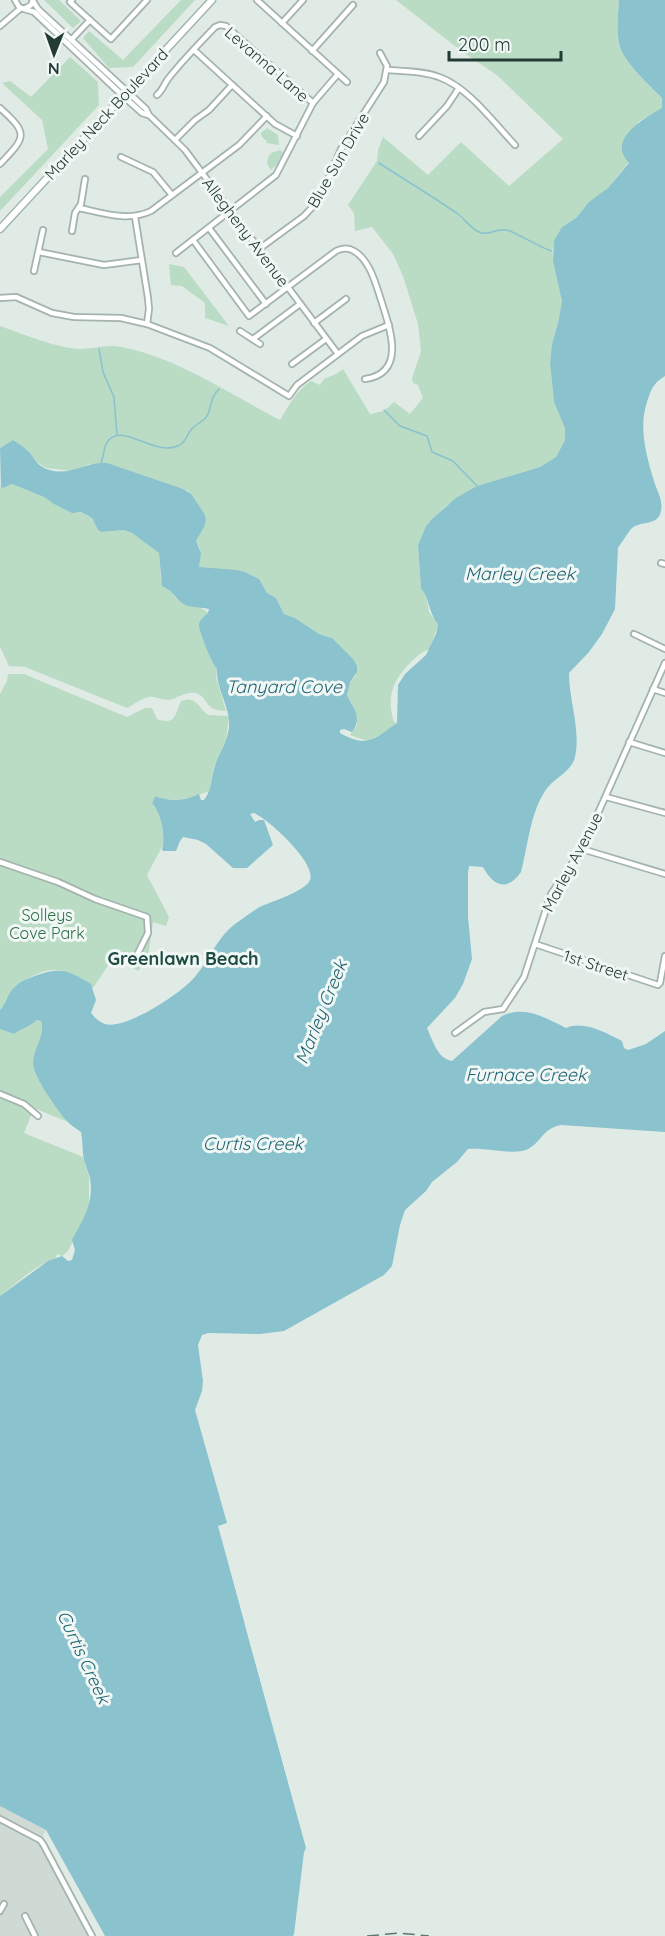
<svg xmlns="http://www.w3.org/2000/svg" width="665" height="1936" font-family="Quicksand,sans-serif">
	<style>
		.built { fill: #cfdad5 }
		.green { fill: #badbc4 }
		.water { fill: #8ac2ce }
		.pier { fill: #e1ebe6 }
		.lines { fill: none; stroke-linecap: round; stroke-linejoin: round }
		.stream { stroke: #8ac2ce; stroke-width: 1.5 }
		.minor-casing { stroke: #a4b3ad; stroke-width: 8 }
		.secondary-casing { stroke: #a0b6ae; stroke-width: 9 }
		.minor { stroke: #fff; stroke-width: 4.5 }
		.secondary { stroke: #fff; stroke-width: 6 }
		.rail { stroke: #5c7670; stroke-width: 1.5; stroke-dasharray: 12 6; stroke-linecap: butt }
		.labels { text-anchor: middle; dominant-baseline: central; stroke-width: 6; stroke-linejoin: round; paint-order: stroke }
		.street-label { font-size: 16px; fill: #223b34; stroke: #f1f7f4 }
		.park-label { font-size: 16px; fill: #2e7048; stroke: #f1f7f4 }
		.water-label { font-size: 18px; font-style: italic; fill: #1f6474; stroke: #f1f7f4 }
		.neighbourhood-label { font-size: 18px; font-weight: bold; fill: #1f4c42; stroke: #f1f7f4 }
	</style>
	<rect width="100%" height="100%" fill="#e1ebe6"/>
	<polygon class="built" points="0,1806 46,1830 40,1840 92,1936 0,1936"/>
	<g class="green">
		<polygon points="44,0 59,0 81,21 73,28"/>
		<polygon points="181,0 195,0 133,67 109,68 83,38 89,31 123,60"/>
		<path d="M396,0H619C618,15 616,33 620,47C624,62 651,87 662,98L663,108L638,122L626,160L629,162L608,188L584,208L576,218L562,227L552,251L562,301L558,323L552,344L550,363L554,402L565,428V440L556,457L540,467L477,486L447,505L433,518L426,526L418,545L421,589L426,593L429,612L438,624L430,649C423,651 419,655 414,659C395,677 385,694 394,722L397,723L382,734L367,741L350,735L357,725L352,703L348,698L347,691L350,682L356,675L330,637L319,634L295,618L284,614L276,598L267,593L259,580L253,576L245,572L199,568L200,549L196,541L202,530L204,513L188,491L90,464L73,471L46,468L37,462L27,450L13,440L0,448V326C23,334 56,348 80,349C93,349 108,344 121,347C176,357 230,394 280,420C289,405 296,391 311,381L320,385L324,379L336,374L343,369L370,414L384,411L394,402L410,414L423,398L418,385L413,383L412,378L421,352L418,324L403,276L393,254L372,227L355,231L354,213L348,205L377,161L378,150L383,137L428,175L461,142L509,186L563,139L498,76L460,50Z"/>
		<polygon points="70,57 98,82 99,105 0,211 0,197 48,149 42,120 2,83 10,81 31,97"/>
		<polygon points="267,128 278,135 279,145 266,143 267,141 262,137 261,133"/>
		<path d="M280,150L283,152L277,164L271,170C266,164 266,159 271,153Z"/>
		<polygon points="169,264 184,267 229,326 205,318 205,303 182,286 171,285"/>
		<path d="M12,484L44,497L54,504L87,515L92,518L98,530L102,532L124,530L132,533L159,553L161,580L175,597L183,604L201,608L209,613C205,616 200,619 199,624C198,630 212,664 217,669L216,677L226,711C203,711 209,696 195,693C186,691 177,699 168,700C162,700 154,696 149,697C142,698 133,705 127,708L25,667L9,666L0,647V486L3,488Z"/>
		<path d="M8,674H24L127,717L145,708H152L157,719C176,726 175,714 181,701C196,695 198,707 208,715L228,716L229,719L226,739L214,767L209,791C192,798 174,804 155,796L152,804L160,812L164,843L147,875L169,917L166,926L153,922L148,957L138,971L115,955L93,988C87,980 65,970 55,970C43,969 24,979 16,987C8,993 6,1002 0,1010V694L7,681Z"/>
		<path d="M37,1020L41,1021C46,1034 34,1048 33,1061C32,1078 58,1108 68,1122L34,1108L24,1133L83,1157L89,1177V1208L68,1251L62,1256L57,1254L55,1259C35,1265 17,1283 0,1296V1029L14,1034C22,1028 30,1027 37,1020Z"/>
	</g>
	<path class="water" d="M619,0H665V376C653,383 651,390 647,402C638,429 647,458 655,484C658,493 663,501 661,511C658,527 640,520 631,529C627,534 622,542 618,548L615,609L602,634L589,652L569,673C569,701 581,730 575,757C571,773 553,778 545,791C530,814 528,846 521,872C507,892 493,886 483,867L469,866L468,873V917L472,959L463,984L455,998L427,1028C433,1041 437,1058 452,1061L502,1016C525,1005 546,1018 566,1028C584,1020 606,1033 622,1041L624,1048L628,1050L646,1044L665,1031V1132L561,1125C541,1129 541,1144 526,1150C512,1155 485,1147 468,1149L457,1162L432,1182L426,1191L405,1210L400,1225L392,1266L384,1275L284,1331L260,1334L208,1333L202,1335L198,1345L203,1381L202,1391L195,1410L227,1523L218,1526L306,1848L304,1852L294,1934L293,1936H105L46,1830L0,1806V1296L48,1261L62,1256L68,1261L72,1260L75,1250L72,1240C84,1218 94,1203 90,1178C88,1172 86,1166 84,1160C82,1151 83,1142 81,1132C76,1128 70,1125 66,1120C57,1109 33,1077 33,1063C33,1048 46,1035 41,1021L37,1020C30,1027 22,1028 14,1034L0,1029V1010C6,1003 7,996 12,990C18,983 24,980 32,977C59,967 66,969 91,984L96,1000L91,1013C95,1018 99,1022 105,1024C125,1030 176,996 190,982C208,965 215,939 235,924C242,919 250,913 258,908C269,902 305,892 310,880C317,863 268,819 254,813L250,814L255,822L259,820H264L273,845L247,868H233L206,844L198,840L183,837L180,841L176,851H163L162,849C166,839 161,810 152,804L155,796C170,802 185,801 199,794L201,800H204C211,792 211,780 214,769C218,753 231,738 229,720C227,702 216,687 217,669C212,664 198,630 199,624C200,619 205,616 208,613L209,609C202,607 193,608 185,605C175,599 174,591 162,586L159,553L132,533L124,530L102,532L98,530L92,518L87,515L80,512L72,513L54,504L44,497L12,484L3,488L1,487L0,448L13,440C18,443 24,447 29,452C33,456 36,463 41,466C63,481 86,461 107,463L183,489L191,494L204,513L206,520L204,527L196,541L201,553L199,567L236,570L245,572L259,579L267,593L276,598L284,614L295,618L319,634L332,638L353,659L357,666V672L350,682L347,695C353,708 363,717 352,732L344,729L340,730V733C367,748 373,740 397,723L398,685L405,674L426,655L436,634L438,624C428,612 429,595 421,589L418,545L426,526L433,518L456,498L477,486L540,467L556,457L565,440V428L554,402L550,363L552,344L558,323L562,301L553,261L554,241L562,227L576,218L589,202L608,188L629,163C606,139 645,118 662,108V98C651,87 624,62 620,47C616,33 618,15 619,0Z"/>
	<polygon class="pier" points="245,1625 248,1625 302,1822 300,1825"/>
	<g class="lines">
		<g class="stream">
			<path d="M379,163C405,180 432,196 458,214C465,219 471,229 479,232C490,237 497,226 510,231C520,235 545,250 552,251"/>
			<polyline points="99,349 103,372 114,397 117,435"/>
			<polyline points="384,410 400,426 427,436 432,452 453,461 477,486"/>
			<path d="M101,463C103,457 104,450 106,444C120,418 154,459 180,445C186,441 187,435 191,430C196,423 205,422 208,414C212,403 211,397 219,389"/>
		</g>
		<g class="minor-casing">
			<g id="minor">
				<polyline points="15,0 19,7 24,9 31,5 33,0"/>
				<polyline points="72,0 70,2 111,39 147,0"/>
				<polyline points="257,0 347,82"/>
				<polyline points="33,1 38,9 146,109 149,115 185,150 338,354"/>
				<polyline points="24,9 34,12 123,96 142,113 148,115"/>
				<polyline points="282,23 303,0"/>
				<polyline points="0,26 21,8"/>
				<polyline points="71,40 90,20"/>
				<polyline points="194,50 275,124 297,136"/>
				<polyline points="312,51 353,5"/>
				<path d="M388,70C404,71 423,71 439,77C468,87 494,123 515,145"/>
				<path d="M157,95C163,90 164,84 168,79C182,61 199,44 215,27L220,25L226,26L313,103"/>
				<path d="M0,108C29,134 26,137 0,164"/>
				<polyline points="419,136 447,106 459,88"/>
				<polyline points="175,140 195,120 209,110 232,85"/>
				<polyline points="121,157 153,172 172,195"/>
				<path d="M79,208C103,213 128,222 151,211L239,145L267,116"/>
				<polyline points="135,217 148,298 149,309 147,324"/>
				<polyline points="209,228 266,304"/>
				<polyline points="72,231 75,213 81,204 85,179"/>
				<path d="M193,240L249,316L336,251C342,248 348,247 354,251C370,260 376,285 381,300C389,326 408,373 365,379"/>
				<polyline points="259,249 304,216 319,200 341,149 384,82 387,66 380,53"/>
				<polyline points="39,252 104,265 142,260"/>
				<polyline points="176,253 276,175 313,103 338,74"/>
				<polyline points="34,271 43,230"/>
				<polyline points="0,298 16,297 52,313 74,317 121,318 147,324 210,348 289,396 297,385 362,336 389,325"/>
				<polyline points="314,323 346,299"/>
				<polyline points="240,331 260,344"/>
				<polyline points="253,339 300,304"/>
				<polyline points="292,364 326,339"/>
				<polyline points="661,563 665,564"/>
				<polyline points="634,634 665,649"/>
				<polyline points="653,689 665,693"/>
				<polyline points="629,742 665,753"/>
				<polyline points="606,797 665,813"/>
				<polyline points="582,849 665,874"/>
				<polyline points="0,862 58,882 95,899 147,917 148,933 137,955"/>
				<polyline points="535,944 658,985 660,983 665,956"/>
				<polyline points="455,1033 484,1012 503,1009 524,977 551,894 582,849 665,663"/>
				<polyline points="0,1094 24,1104 38,1116"/>
				<polyline points="0,1819 40,1840 43,1844 92,1936"/>
				<polyline points="0,1911 4,1904"/>
				<polyline points="25,1916 35,1936"/>
			</g>
		</g>
		<g class="secondary-casing">
			<polyline id="secondary" points="0,229 212,0"/>
		</g>
		<use href="#minor" class="minor"/>
		<use href="#secondary" class="secondary"/>
		<polyline class="rail" points="367,1936 399,1933 429,1936"/>
	</g>
	<g class="labels">
		<g class="street-label">
			<text transform="translate(267 64) rotate(41)">Levanna Lane</text>
			<text transform="translate(106 114) rotate(-47)">Marley Neck Boulevard</text>
			<text transform="translate(338 160) rotate(-60)">Blue Sun Drive</text>
			<text transform="translate(246 232) rotate(53)">Allegheny Avenue</text>
			<text transform="translate(572 862) rotate(-62)">Marley Avenue</text>
			<text transform="translate(596 965) rotate(18)">1st Street</text>
		</g>
		<g class="park-label">
			<text x="47" y="915">Solleys<tspan x="47" dy="18">Cove Park</tspan></text>
		</g>
		<g class="water-label">
			<text x="520" y="573">Marley Creek</text>
			<text x="284" y="686">Tanyard Cove</text>
			<text transform="translate(321 1012) rotate(-68)">Marley Creek</text>
			<text x="526" y="1074">Furnace Creek</text>
			<text x="253" y="1143">Curtis Creek</text>
			<text transform="translate(84 1657) rotate(65)">Curtis Creek</text>
		</g>
		<g class="neighbourhood-label">
			<text x="183" y="958">Greenlawn Beach</text>
		</g>
	</g>
	<g transform="translate(54 54) rotate(181)" stroke="#f1f7f4" stroke-width="4.5" paint-order="stroke">
	<path d="M0-4.5L10 22L0 15L-10 22Z" fill="#223b34"/>
	<text y="-9" font-size="16" font-weight="bold" text-anchor="middle" fill="#223b34">N</text>
	</g>
	<path d="M449 51v9h112v-9" fill="none" stroke="#223b34" stroke-width="3"/>
	<text x="458" y="51" font-size="18" fill="#223b34" stroke="#f1f7f4" stroke-width="4.5" paint-order="stroke">200 m</text>
</svg>
